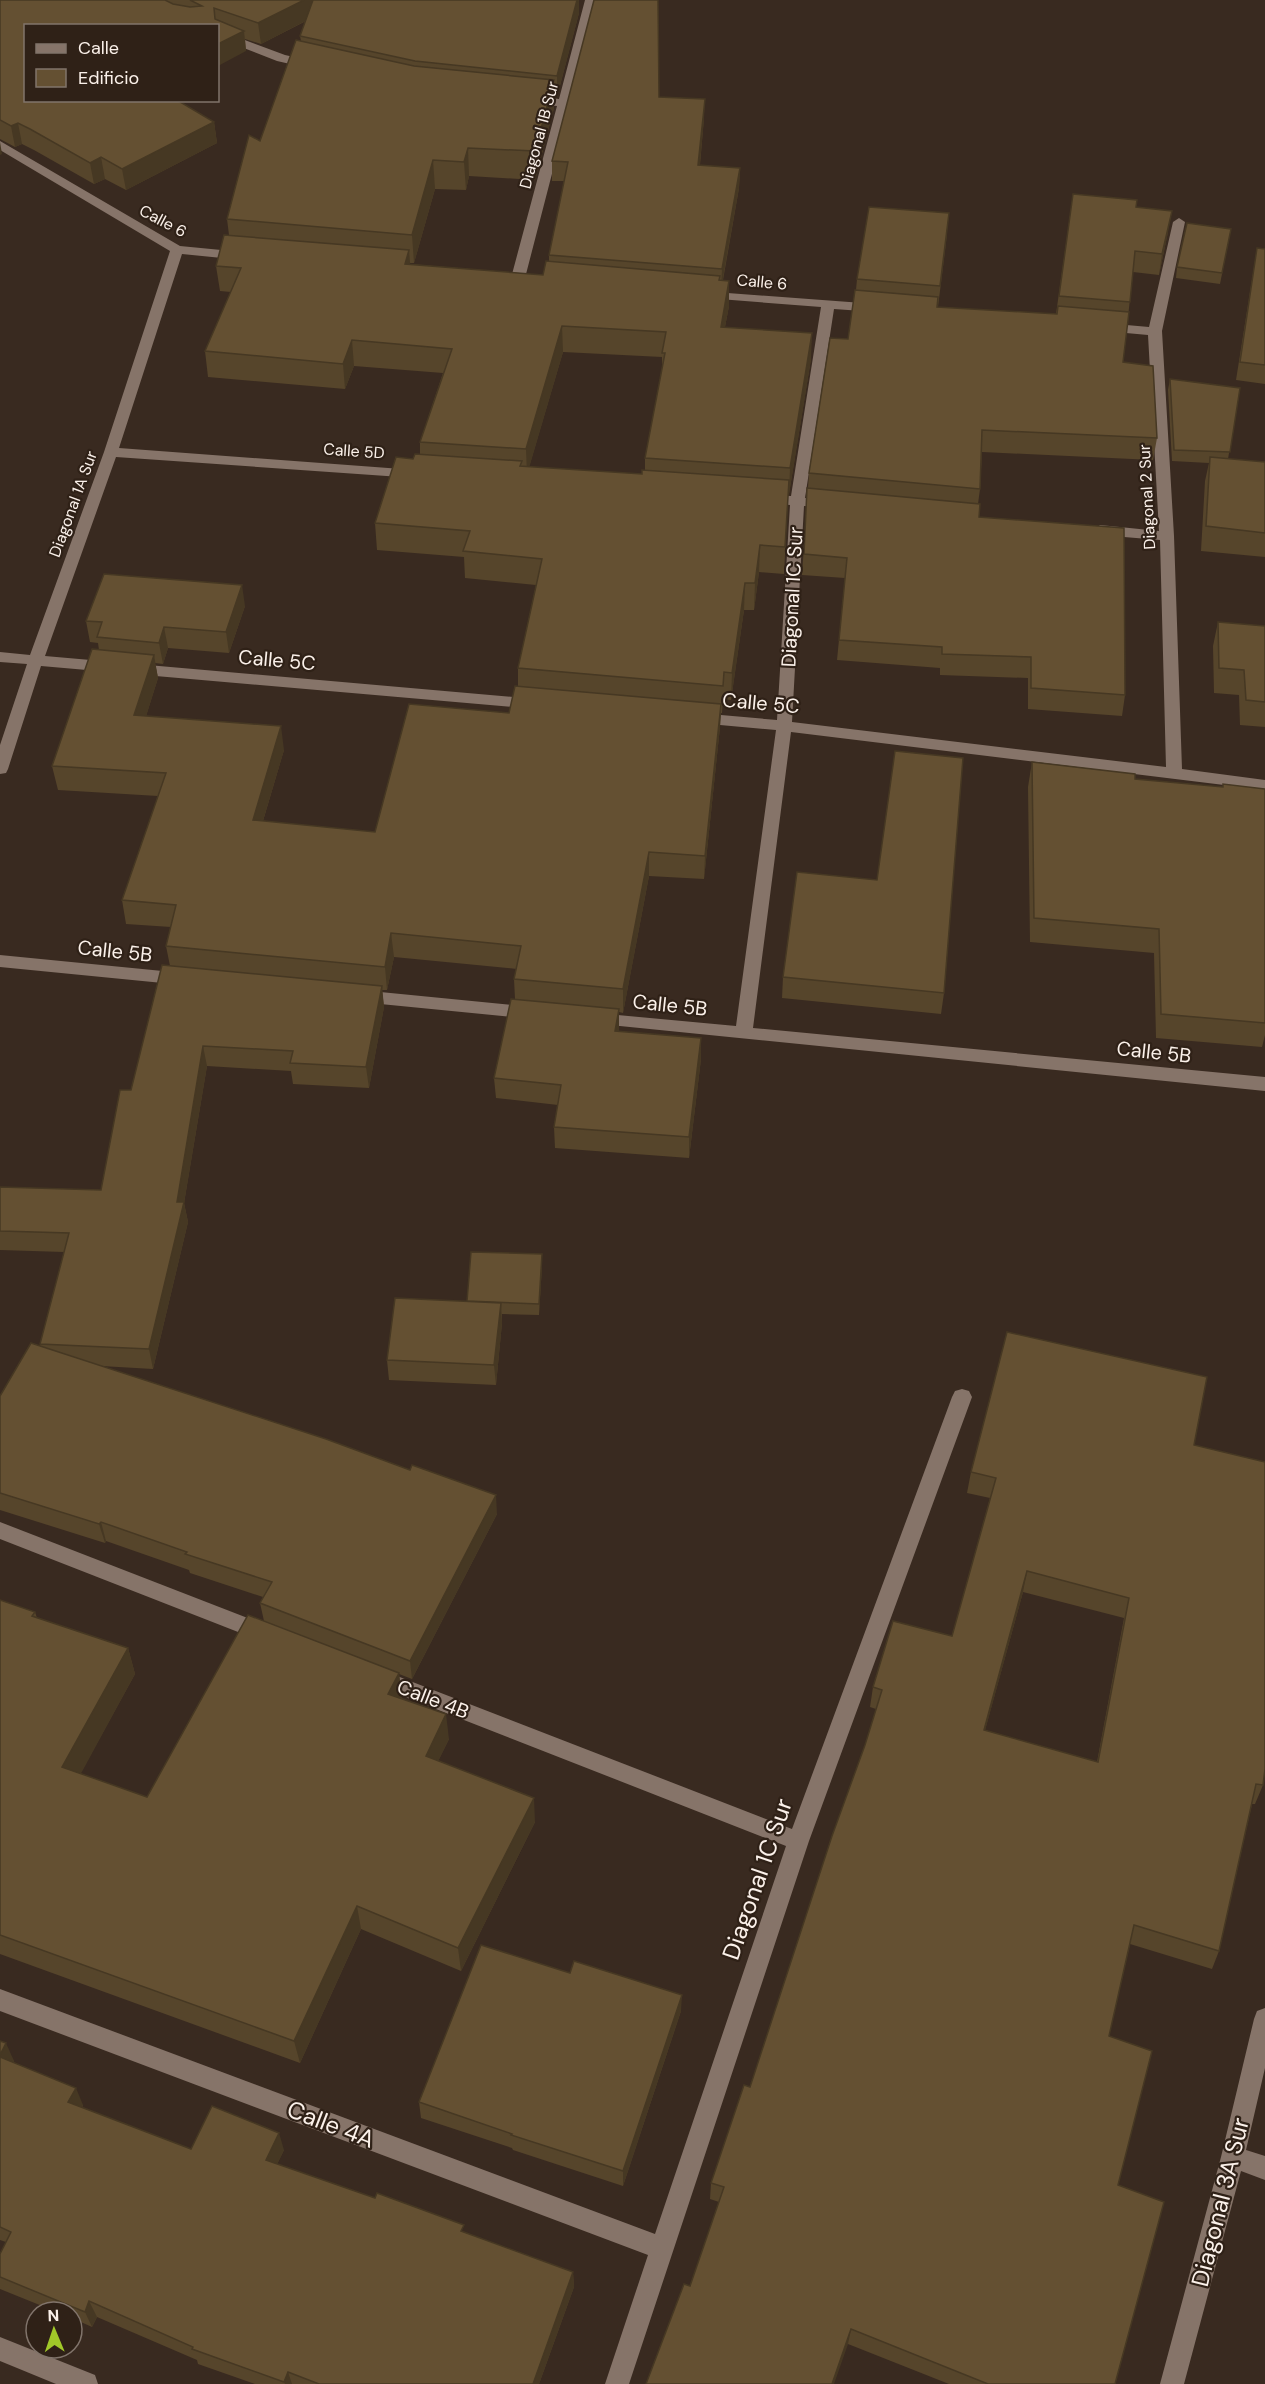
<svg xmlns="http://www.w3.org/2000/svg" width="1265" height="2384" font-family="'DM Sans',sans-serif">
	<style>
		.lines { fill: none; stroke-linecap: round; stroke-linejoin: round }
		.minor { fill: #867469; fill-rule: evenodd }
		.wall { fill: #56452b; fill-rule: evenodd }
		.shaded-wall { fill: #463823 }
		.building { fill: #645032; stroke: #463823; stroke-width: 1.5; fill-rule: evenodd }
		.labels { text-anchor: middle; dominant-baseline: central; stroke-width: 4.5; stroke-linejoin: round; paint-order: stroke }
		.far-street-label { font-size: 16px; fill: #fbf1ea; stroke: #2f2117 }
		.street-label { font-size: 20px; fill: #fbf1ea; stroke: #2f2117 }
		.near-street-label { font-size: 24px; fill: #fbf1ea; stroke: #2f2117 }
	</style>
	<rect width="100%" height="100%" fill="#392a20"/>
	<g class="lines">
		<g class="minor">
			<polygon points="585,0 597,0 525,278 518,282 511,278 557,106 532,104 526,100 532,96 559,99"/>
			<polygon points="218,30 285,55 316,62 318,65 312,69 277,61 218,38"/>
			<polygon points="0,141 180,246 242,252 249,256 242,260 182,254 119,448 415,470 422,474 415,478 116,457 45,656 536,699 541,700 544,704 541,708 536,709 41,666 8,769 6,773 0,774 0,745 27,664 0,662 0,652 30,655 104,452 170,251 0,150"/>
			<polygon points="1179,218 1185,222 1162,331 1174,536 1182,769 1265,780 1265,790 791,732 753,1028 1265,1077 1265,1091 590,1023 587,1019 590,1015 596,1013 736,1026 776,730 698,723 690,718 698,713 777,720 790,505 766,503 759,499 766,495 791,496 821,307 706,298 701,297 699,294 701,291 876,304 883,308 876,312 834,309 805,498 831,500 838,504 831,508 804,506 792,722 1166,767 1160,540 1100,535 1093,530 1100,525 1159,531 1148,335 1104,331 1097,327 1104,323 1149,327 1173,222"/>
			<polygon points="0,955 183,973 189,975 191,979 189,983 183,985 0,967"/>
			<polygon points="360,990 533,1007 539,1009 542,1013 539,1017 533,1019 360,1002 354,1000 352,996 354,992"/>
			<polygon points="962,1389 969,1391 972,1397 809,1841 629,2384 605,2384 648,2255 0,2011 0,1989 655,2234 786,1846 372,1684 369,1678 372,1672 379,1669 792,1829 952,1397 955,1391"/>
			<polygon points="0,1522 271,1627 274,1633 271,1639 264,1642 0,1539"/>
			<polygon points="1265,2008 1265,2068 1246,2150 1265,2156 1265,2180 1241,2171 1184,2384 1160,2384 1221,2157 1254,2019 1257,2011"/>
			<polygon points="0,2337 95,2375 98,2384 56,2384 0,2361"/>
		</g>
	</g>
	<g class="wall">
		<path d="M0,0H579V13L557,97L554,96V108L535,180L469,176L466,190L435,189L414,263H410V264L543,275L549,262V255L564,181H552V161L659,97L704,118L700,165L740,168L739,188L723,280L729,281V306L725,327L811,359L789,494H788L784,574L759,572L754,610H744L731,700L723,699L722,713H721L720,727L704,879L649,876L623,1013L619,1012V1031L701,1059L689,1158L555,1148L554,1127L558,1105L496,1098L494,1078L515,999L514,979L517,969L394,957L387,990H382L384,1007L369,1088L293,1084L291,1071L207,1066L184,1203L188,1222L153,1369L101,1366L497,1514L412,1679L399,1674L402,1699L449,1739L438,1761L535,1822L461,1971L361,1929L300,2063L0,1954V1600L35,1612L37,1618L128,1648L135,1674L80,1774L147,1797L264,1621L260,1603L263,1597L190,1573L189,1570L106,1541L105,1543L0,1510V1396L40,1347V1344L64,1252L0,1250V1187L101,1190L170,966L166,946L171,927L126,924L122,900L158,796L58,790L52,766L99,650L98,643L90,642L86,621L245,606L229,653L168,648L163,664L155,663L158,678L146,716L284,750L263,821L375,832L509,713L518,686V668L536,585L465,578L464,557L377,550L375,523L413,459L420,454V442L443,373L354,366L345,389L208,377L205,351L231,292L220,291L216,266L229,235L227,219L301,41L300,36L306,21L261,44L245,39L246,51L26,26L214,122L217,143L126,190L105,179L94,184L34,150L22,144L15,147L0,139ZM563,352L662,357V368L645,458V470L642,474L529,467Z"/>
		<polygon points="1073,194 1136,207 1168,232 1159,275 1133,272 1123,362 1157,438 1153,460 982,452 980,489 978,504 979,517 1125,695 1122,716 1028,709 1028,678 940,675 940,668 837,660 845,578 802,575 809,473 848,339 856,290 857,279 947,234 938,307 1056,314"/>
		<polygon points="1231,229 1220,284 1176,278 1177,267"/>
		<polygon points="1257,248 1265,249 1265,384 1236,380"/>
		<polygon points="1170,379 1240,388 1228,459 1265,462 1265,557 1201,551 1205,481 1209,463 1172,461 1168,390"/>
		<polygon points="1218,622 1265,626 1265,727 1240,725 1239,695 1214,693 1213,646"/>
		<polygon points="1032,762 1135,779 1223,787 1265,789 1265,1035 1262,1047 1156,1038 1154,953 1030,942 1028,787"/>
		<polygon points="877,880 944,993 941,1014 782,998 783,977"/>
		<polygon points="542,1254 542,1265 539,1315 502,1314 502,1323 496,1385 389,1380 387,1360 467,1301"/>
		<path d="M1194,1445L1263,1785L1255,1804H1252L1219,1951L1212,1969L1130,1944L1109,2036L1118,2185L1115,2384H949L848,2344L690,2286L719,2202L710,2199L711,2183L750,2087L865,1745L876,1709L870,1707L873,1687L952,1636L990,1498L967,1493L971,1472ZM1023,1592L1124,1618L1097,1762L985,1730Z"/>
		<polygon points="681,2011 623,2186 513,2150 512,2148 421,2118 419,2102"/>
		<polygon points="0,2041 14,2061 13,2063 83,2105 82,2108 191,2149 284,2150 277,2164 573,2272 574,2287 539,2384 255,2384 198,2364 197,2360 97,2317 92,2327 72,2318 72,2312 57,2312 0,2289 0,2254 6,2242 0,2240"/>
	</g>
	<g class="shaded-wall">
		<polygon points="304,0 315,0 317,15 261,44 258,23"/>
		<polygon points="577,0 579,0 579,13 557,97 557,76"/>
		<polygon points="244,31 246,51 218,66 218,44"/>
		<polygon points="554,80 554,108 535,180 535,151"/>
		<polygon points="705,99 704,118 698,185 698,165"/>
		<polygon points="214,122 217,143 126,190 122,169"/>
		<polygon points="18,123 22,144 15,147 11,126"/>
		<polygon points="0,142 2,154 0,155"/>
		<polygon points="468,148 469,176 466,190 464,162"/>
		<polygon points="101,157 105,179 94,184 90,163"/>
		<polygon points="433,160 435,189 414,263 412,235"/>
		<polygon points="740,168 739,188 721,289 722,269"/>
		<polygon points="1172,211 1168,232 1159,275 1162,254"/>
		<polygon points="409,250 411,275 405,264"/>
		<polygon points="729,281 729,306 720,352 721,327"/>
		<polygon points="562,326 563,352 527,475 526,449"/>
		<polygon points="812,333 811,359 789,494 790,468"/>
		<polygon points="352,340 354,366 345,389 343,364"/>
		<polygon points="760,545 759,572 754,610 755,583"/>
		<polygon points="745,583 744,610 731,700 732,673"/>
		<polygon points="242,585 245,606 229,653 226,632"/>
		<polygon points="164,627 168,648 163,664 159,643"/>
		<polygon points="154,655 158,678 139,739 134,715"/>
		<polygon points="721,704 720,727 704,879 705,856"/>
		<polygon points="281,726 284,750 256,844 253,820"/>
		<polygon points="649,852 649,876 623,1013 623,989"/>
		<polygon points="391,933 394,957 387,990 385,967"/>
		<polygon points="382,986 384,1007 369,1088 366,1067"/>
		<polygon points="619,1009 619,1030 615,1052 615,1031"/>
		<polygon points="701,1038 701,1059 689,1158 689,1137"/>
		<polygon points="203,1046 207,1066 184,1203 188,1222 153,1369 149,1349 177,1202"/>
		<polygon points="542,1254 542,1265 539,1315 539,1304"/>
		<polygon points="501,1303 502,1323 496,1385 494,1365"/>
		<polygon points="496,1495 497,1514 412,1679 410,1661"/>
		<polygon points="101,1522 106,1541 105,1543 99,1524"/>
		<polygon points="1027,1571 1023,1592 980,1749 984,1730"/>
		<polygon points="128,1648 135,1674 71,1792 62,1767"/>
		<polygon points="399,1673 402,1698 388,1694"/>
		<polygon points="446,1714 449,1739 429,1780 426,1756"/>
		<polygon points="534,1798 535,1822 461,1971 458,1948"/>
		<polygon points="357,1906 361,1929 300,2063 294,2041"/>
		<polygon points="682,1995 681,2011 623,2186 623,2171"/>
		<polygon points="6,2043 14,2061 7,2074 0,2059 0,2055"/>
		<polygon points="76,2088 83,2105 76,2119 68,2102"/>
		<polygon points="279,2133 284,2150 271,2177 266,2160"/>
		<polygon points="573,2272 574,2287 539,2384 533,2384"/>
		<polygon points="89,2301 97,2317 92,2327 85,2312"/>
		<polygon points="851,2329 848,2344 834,2384 832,2384"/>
		<polygon points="288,2372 292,2384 285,2384 284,2382"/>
	</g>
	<g class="building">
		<polygon points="0,0 165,0 173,4 190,7 202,6 190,0 304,0 258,23 214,8 215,19 244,31 218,44 218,26 26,26 26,100 177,100 214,122 122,169 101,157 90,163 30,129 18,123 11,126 0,120"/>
		<polygon points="313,0 577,0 557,76 415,61 300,36"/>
		<polygon points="594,0 658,0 659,97 705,99 698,165 740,168 722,269 549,255 568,162 552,161"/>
		<polygon points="296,40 414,66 554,80 535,151 468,148 464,162 433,160 412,235 227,219 249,135 260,141"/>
		<polygon points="1073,194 1137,200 1136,207 1172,211 1162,254 1135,251 1130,302 1059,296"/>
		<polygon points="869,207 949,213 940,286 857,279"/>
		<polygon points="1187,223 1231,229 1222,273 1177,267"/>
		<polygon points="224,235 409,250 405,264 543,275 546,261 720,276 719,280 729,281 721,327 812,333 790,468 645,458 665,353 662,353 666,332 562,326 526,449 420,442 452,349 352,340 343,364 205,351 241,268 216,266"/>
		<polygon points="1257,248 1265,249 1265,365 1240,362"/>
		<polygon points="855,290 938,297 937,307 1057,314 1058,306 1129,312 1123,362 1153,366 1157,438 982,430 980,489 809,473 830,338 848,339"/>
		<polygon points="1170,379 1240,388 1230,452 1174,450"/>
		<polygon points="415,454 522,461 520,466 642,474 642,470 789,480 785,547 760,545 755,583 745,583 732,673 724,672 723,686 518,668 542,559 463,551 470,531 375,523 396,457 413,459"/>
		<polygon points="1210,457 1265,462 1265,533 1206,526"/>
		<polygon points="807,488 980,504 979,517 1124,528 1125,695 1031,688 1031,657 942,654 942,647 839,640 847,558 804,554"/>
		<polygon points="104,574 242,585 226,632 164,627 159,643 97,637 102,622 86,621"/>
		<polygon points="1218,622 1265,626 1265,702 1246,700 1244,670 1219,668"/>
		<polygon points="92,649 154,655 134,715 281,726 253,820 375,832 409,704 509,713 515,686 721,704 705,856 649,852 623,989 514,979 521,946 391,933 385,967 166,946 176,905 122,900 166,773 52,766"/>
		<polygon points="895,751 963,758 944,993 783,977 797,872 877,880"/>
		<polygon points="1032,762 1135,774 1135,779 1223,787 1223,784 1265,789 1265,1023 1161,1014 1159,929 1034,918"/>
		<polygon points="162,965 382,986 366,1067 290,1063 293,1051 203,1046 177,1202 184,1202 149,1349 40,1344 69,1233 0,1231 0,1187 101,1190 120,1090 131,1090"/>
		<polygon points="511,999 619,1009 615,1031 701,1038 689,1137 554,1127 561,1085 494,1078"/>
		<polygon points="471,1252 542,1254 539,1304 467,1301"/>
		<polygon points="395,1298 501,1303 494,1365 387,1360"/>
		<path d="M1007,1332L1207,1377L1194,1445L1265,1462V1769L1263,1785L1256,1784L1219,1951L1134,1925L1109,2036L1152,2051L1118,2185L1164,2202L1115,2384H988L851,2329L832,2384H646L684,2284L690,2286L724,2187L711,2183L744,2085L750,2087L832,1836L865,1745L882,1690L873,1687L893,1621L952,1636L996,1478L971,1472ZM1027,1571L1129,1598L1098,1762L984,1730Z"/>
		<polygon points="31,1343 326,1439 410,1470 412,1465 496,1495 410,1661 260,1603 272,1582 185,1554 187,1552 101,1522 99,1524 0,1493 0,1396"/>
		<polygon points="0,1600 35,1612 32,1616 128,1648 62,1767 147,1797 248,1615 399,1673 388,1694 446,1714 426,1756 534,1798 458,1948 357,1906 294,2041 0,1935"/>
		<polygon points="481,1945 570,1973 574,1961 682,1995 623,2171 511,2135 512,2134 419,2102"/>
		<polygon points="0,2041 6,2043 0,2055"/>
		<polygon points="0,2057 76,2088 68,2102 191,2149 212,2106 279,2133 266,2160 375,2198 377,2193 464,2225 461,2231 573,2272 533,2384 319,2384 288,2372 284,2382 192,2349 193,2347 89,2301 85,2312 0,2277 0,2254 11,2232 0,2227"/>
	</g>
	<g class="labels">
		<g class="far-street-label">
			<text transform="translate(539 135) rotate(-75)">Diagonal 1B Sur</text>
			<text transform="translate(163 221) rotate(28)">Calle 6</text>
			<text transform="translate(762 282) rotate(5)">Calle 6</text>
			<text transform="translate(354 451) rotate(4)">Calle 5D</text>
			<text transform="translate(1147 497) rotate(-93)">Diagonal 2 Sur</text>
			<text transform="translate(73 504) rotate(-70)">Diagonal 1A Sur</text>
		</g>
		<g class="street-label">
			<text transform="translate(792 597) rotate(-87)">Diagonal 1C Sur</text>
			<text transform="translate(277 660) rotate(5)">Calle 5C</text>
			<text transform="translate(761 703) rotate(5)">Calle 5C</text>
			<text transform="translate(115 951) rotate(6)">Calle 5B</text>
			<text transform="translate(670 1005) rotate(6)">Calle 5B</text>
			<text transform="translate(1154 1052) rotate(6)">Calle 5B</text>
			<text transform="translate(433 1699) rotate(21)">Calle 4B</text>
		</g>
		<g class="near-street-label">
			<text transform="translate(757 1879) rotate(-71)">Diagonal 1C Sur</text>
			<text transform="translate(331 2124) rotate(21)">Calle 4A</text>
			<text transform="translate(1220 2202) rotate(-76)">Diagonal 3A Sur</text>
		</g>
	</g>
	<rect x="24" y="24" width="195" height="78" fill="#2f2117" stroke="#81746b" stroke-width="1.5"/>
	<rect x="36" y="44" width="30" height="9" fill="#867469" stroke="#81746b" stroke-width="1.5"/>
	<text x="78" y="54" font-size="18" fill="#fbf1ea">Calle</text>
	<rect x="36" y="69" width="30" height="18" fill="#645032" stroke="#81746b" stroke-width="1.5"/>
	<text x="78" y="84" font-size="18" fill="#fbf1ea">Edificio</text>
	<g transform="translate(54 2330) rotate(358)"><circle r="28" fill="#2f2117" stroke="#81746b" stroke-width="1.5"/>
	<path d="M0-4.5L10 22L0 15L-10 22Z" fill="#a1c929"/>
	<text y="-9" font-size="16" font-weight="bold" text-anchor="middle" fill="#fbf1ea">N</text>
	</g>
</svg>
